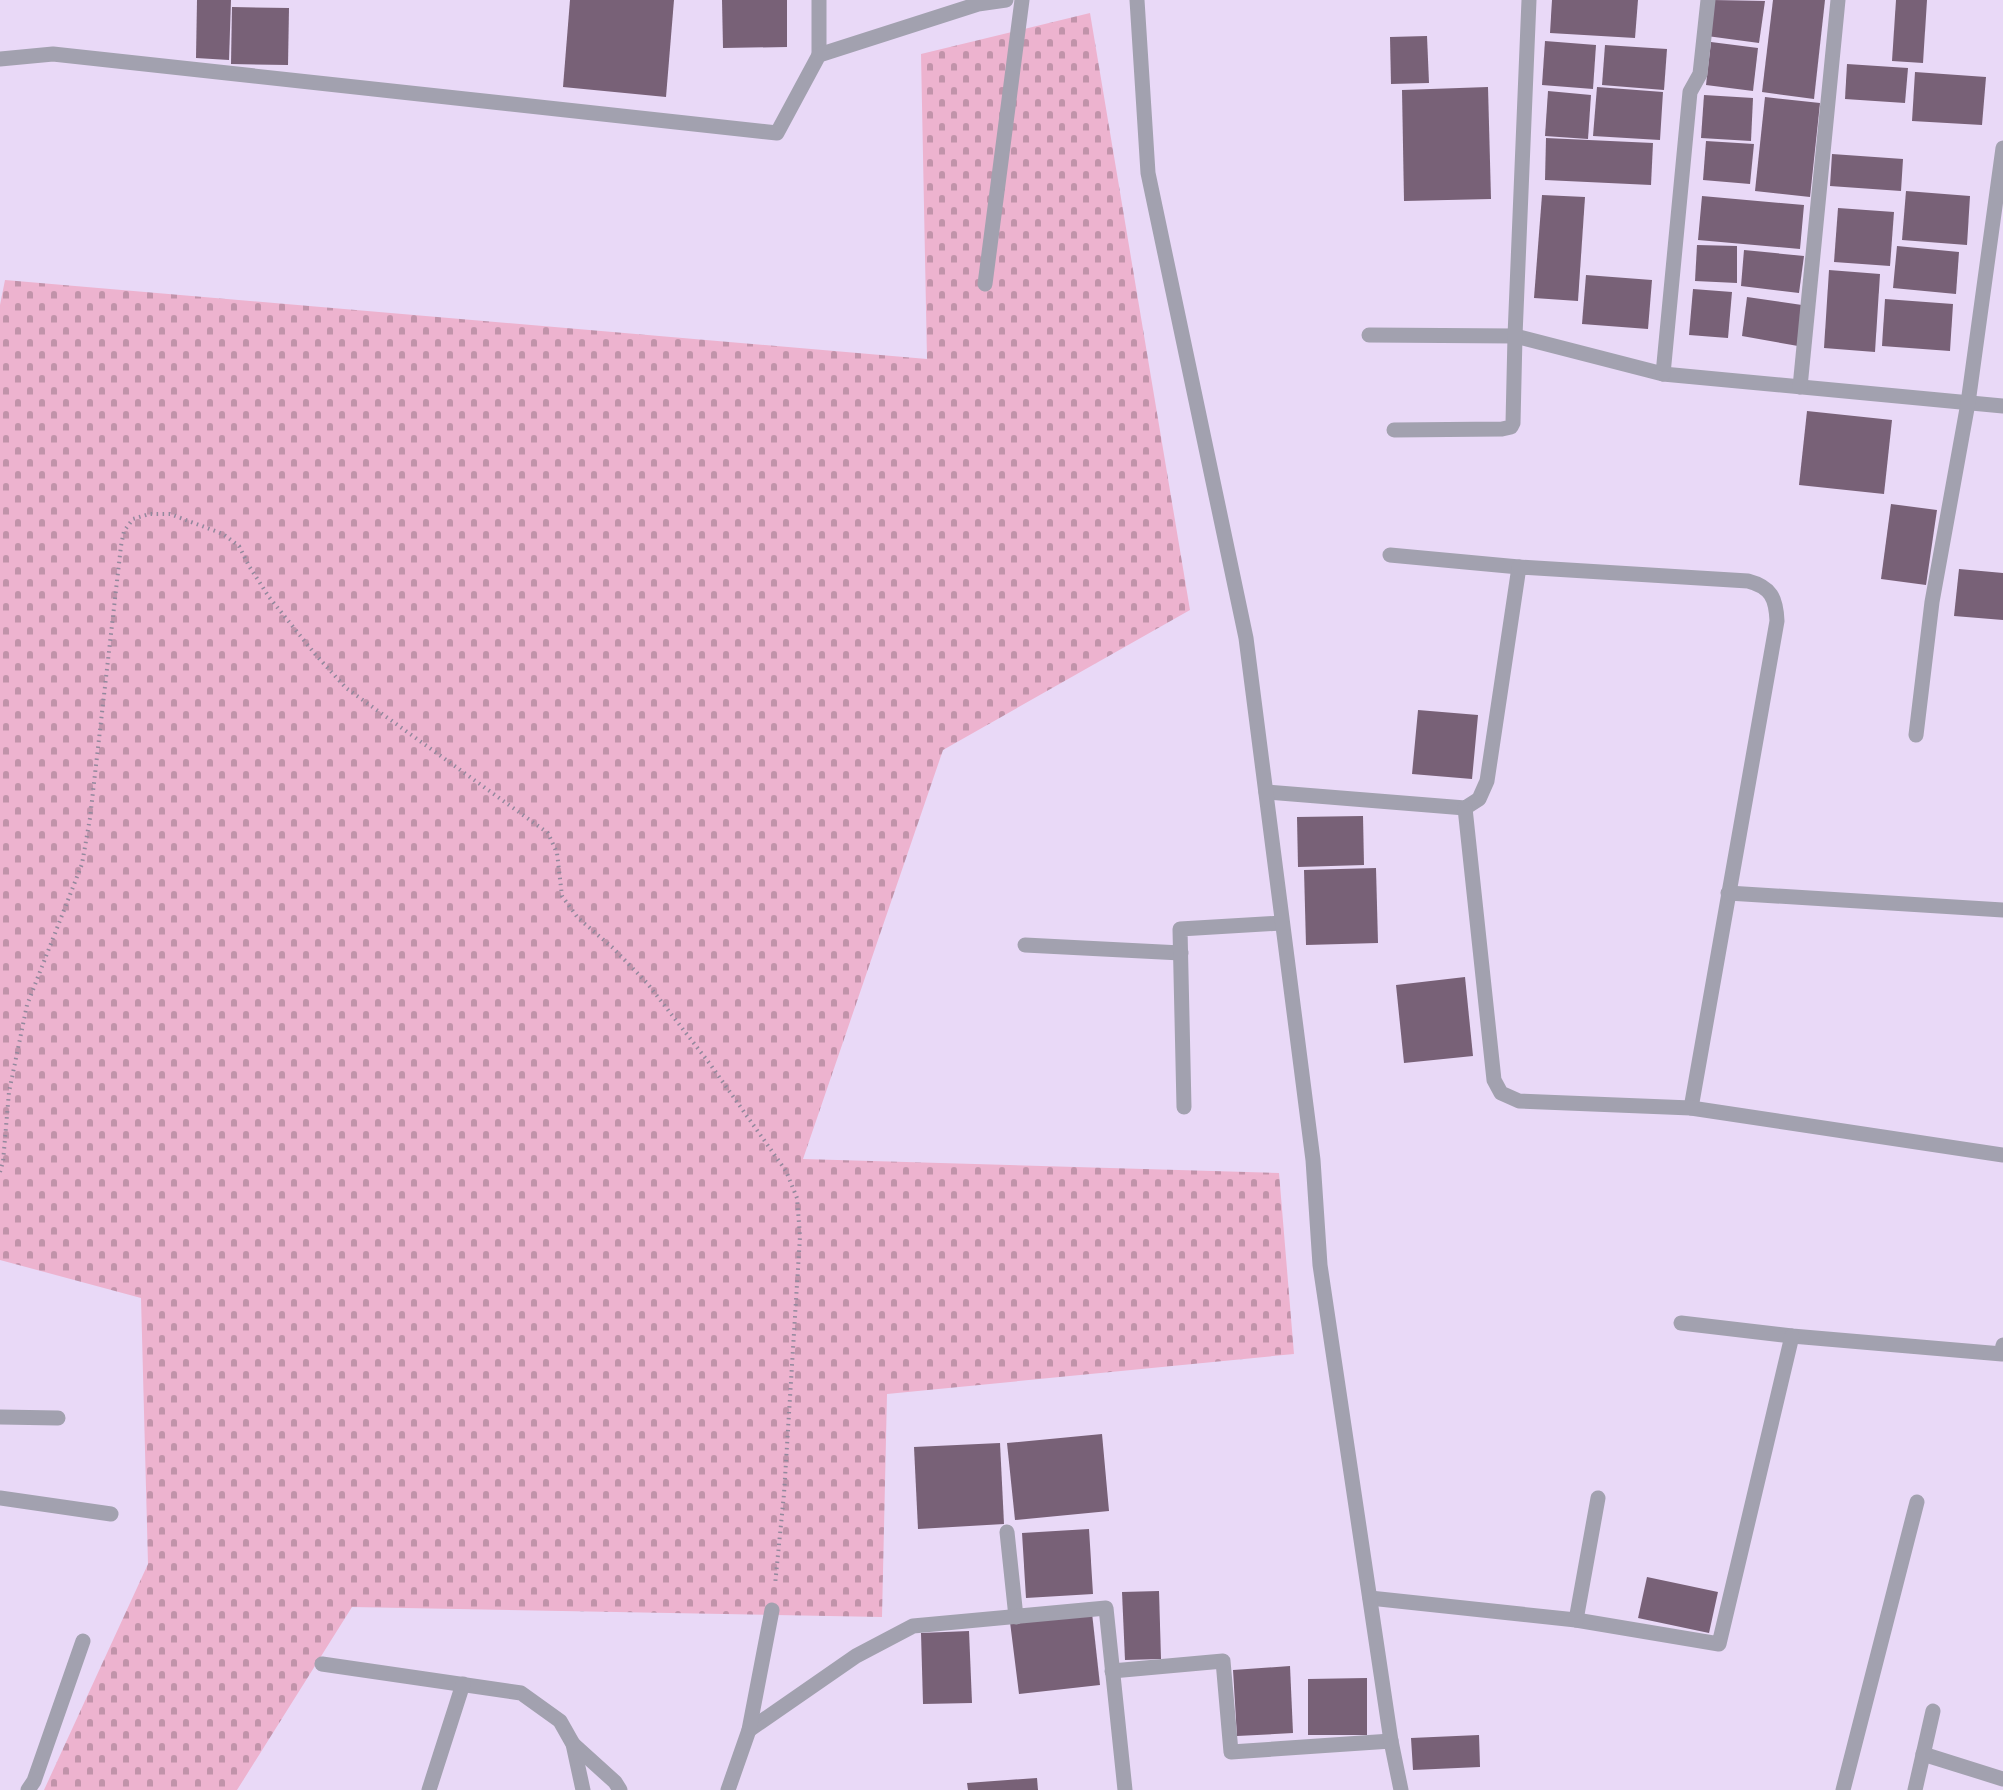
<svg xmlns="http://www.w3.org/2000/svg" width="2003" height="1790" font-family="'Open Sans',sans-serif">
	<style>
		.cemetery { fill: url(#cemetery-stones) }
		.building { fill: #786177 }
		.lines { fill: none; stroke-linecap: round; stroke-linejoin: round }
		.path { stroke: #93889d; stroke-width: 4; stroke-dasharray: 1.5 4.5; stroke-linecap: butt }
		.minor { stroke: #a2a1af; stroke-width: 15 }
		.tertiary { stroke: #a2a1af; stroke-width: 15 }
	</style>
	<defs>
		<pattern id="cemetery-stones" width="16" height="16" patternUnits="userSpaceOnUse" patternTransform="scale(1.5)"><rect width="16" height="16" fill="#edb3cf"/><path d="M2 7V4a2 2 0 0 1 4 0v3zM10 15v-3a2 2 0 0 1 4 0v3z" fill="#c193aa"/></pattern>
	</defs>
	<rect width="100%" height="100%" fill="#e9d9f7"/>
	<polygon class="cemetery" points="1090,13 1190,610 943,750 803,1159 1279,1173 1294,1354 887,1394 882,1617 352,1607 237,1790 44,1790 148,1564 141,1298 0,1260 0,305 5,280 927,359 921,54"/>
	<g class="building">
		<polygon points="197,0 231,0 229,60 196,58"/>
		<polygon points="570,0 674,0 666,97 563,87"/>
		<polygon points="722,0 787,0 787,47 723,48"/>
		<polygon points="1552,0 1638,0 1635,38 1550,33"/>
		<polygon points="1713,0 1765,1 1759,43 1707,36"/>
		<polygon points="1773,0 1825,0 1814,99 1762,92"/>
		<polygon points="1896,0 1927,0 1923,63 1892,61"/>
		<polygon points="232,7 289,8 288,65 231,64"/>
		<polygon points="1427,36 1429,83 1391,84 1390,37"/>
		<polygon points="1545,41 1596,45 1593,89 1542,85"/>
		<polygon points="1711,42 1758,48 1753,91 1706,85"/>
		<polygon points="1605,45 1667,49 1664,90 1602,85"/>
		<polygon points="1847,64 1908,68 1905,103 1845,99"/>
		<polygon points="1915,72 1986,77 1982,125 1912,121"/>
		<polygon points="1488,87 1491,199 1404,201 1402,90"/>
		<polygon points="1597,87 1663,92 1660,140 1593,136"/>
		<polygon points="1548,91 1591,95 1588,139 1545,136"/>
		<polygon points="1704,95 1753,98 1751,141 1701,138"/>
		<polygon points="1765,97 1820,103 1810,197 1755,191"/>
		<polygon points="1546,138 1653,143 1651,185 1545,180"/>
		<polygon points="1706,141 1754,144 1750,184 1703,180"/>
		<polygon points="1832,154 1903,159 1901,191 1830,186"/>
		<polygon points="1906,191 1970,196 1967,245 1902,240"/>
		<polygon points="1542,195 1585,197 1578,301 1534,298"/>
		<polygon points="1702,196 1804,205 1800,249 1698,240"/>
		<polygon points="1838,208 1894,212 1890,266 1834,262"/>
		<polygon points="1697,245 1737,246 1737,283 1695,281"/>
		<polygon points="1897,246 1959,252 1956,294 1893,288"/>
		<polygon points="1744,250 1804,256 1799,293 1741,286"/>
		<polygon points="1829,270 1880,274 1875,352 1824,348"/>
		<polygon points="1586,275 1652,280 1648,329 1582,324"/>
		<polygon points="1693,289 1732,292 1728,338 1689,335"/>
		<polygon points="1747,297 1802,305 1798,346 1742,336"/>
		<polygon points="1885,299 1953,304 1950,351 1882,346"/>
		<polygon points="1807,411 1892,420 1884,494 1799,485"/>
		<polygon points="1891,504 1937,510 1926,585 1881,579"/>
		<polygon points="1959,569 2003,573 2003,620 1954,616"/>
		<polygon points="1418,710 1478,715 1472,779 1412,774"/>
		<polygon points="1363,816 1364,865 1298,867 1297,817"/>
		<polygon points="1376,868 1378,943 1306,945 1304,870"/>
		<polygon points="1465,977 1473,1056 1404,1063 1396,985"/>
		<polygon points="1102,1434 1109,1511 1015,1520 1007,1443"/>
		<polygon points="1000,1443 1004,1524 918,1529 914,1447"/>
		<polygon points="1089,1529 1093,1594 1026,1598 1022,1533"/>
		<polygon points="1647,1577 1718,1592 1709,1633 1638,1618"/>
		<polygon points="1159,1591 1161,1659 1125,1660 1122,1592"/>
		<polygon points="1092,1613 1100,1685 1019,1694 1010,1622"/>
		<polygon points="969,1631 972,1703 923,1704 921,1633"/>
		<polygon points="1290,1666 1293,1733 1237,1736 1233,1670"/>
		<polygon points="1367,1678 1367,1735 1308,1735 1308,1679"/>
		<polygon points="1479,1735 1480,1767 1413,1770 1411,1738"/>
		<polygon points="1037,1778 1038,1790 968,1790 967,1783"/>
	</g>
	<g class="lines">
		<polyline class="path" points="0,1172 3,1162 9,1092 27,1005 82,864 90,818 121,546 124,531 133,519 149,514 170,514 223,534 239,546 249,566 269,597 315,654 346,688 548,833 557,853 562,896 578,918 613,948 647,983 710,1064 786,1171 797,1198 800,1236 784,1494 775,1585"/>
		<g class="minor">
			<polyline points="819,55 819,0"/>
			<polyline points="0,59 53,54 777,133 819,55 978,4 1006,0"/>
			<polyline points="985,284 1022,0"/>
			<polyline points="1369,335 1515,336 1663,374 2003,406"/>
			<polyline points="1663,374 1690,92 1700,74 1708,0"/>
			<polyline points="1800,387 1838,0"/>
			<polyline points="1394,430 1502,429 1511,427 1513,423 1515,336 1529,0"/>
			<polyline points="1390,555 1519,567"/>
			<polyline points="1916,735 1932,602 1968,403 2003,148"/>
			<path d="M1266,792L1465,808L1479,799L1487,781L1519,567L1748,581C1771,587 1776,598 1777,621L1691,1108"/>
			<polyline points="1465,808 1494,1080 1501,1093 1519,1101 1691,1108 2003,1155"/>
			<polyline points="1728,893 2003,910"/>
			<polyline points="1025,945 1181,953"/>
			<polyline points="1184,1107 1180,929 1281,923"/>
			<polyline points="1681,1323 1792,1336 2002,1354 2003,1345"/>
			<polyline points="0,1417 58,1418"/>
			<polyline points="0,1498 111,1514"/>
			<polyline points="1007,1532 1016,1617"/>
			<polyline points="1370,1598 1576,1620 1719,1644 1792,1336"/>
			<polyline points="1576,1620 1598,1498"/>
			<polyline points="322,1664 521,1693 560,1721 573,1744 583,1790"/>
			<polyline points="1112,1671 1223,1661 1231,1752 1391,1741"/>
			<polyline points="749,1730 856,1656 913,1626 1106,1608 1125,1790"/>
			<polyline points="573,1744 615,1782 620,1790"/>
			<polyline points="1923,1754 2003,1779"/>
			<polyline points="28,1790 34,1781 83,1641"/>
			<polyline points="429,1790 463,1684"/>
			<polyline points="728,1790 749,1730 772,1610"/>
			<polyline points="1843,1790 1917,1502"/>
			<polyline points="1915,1790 1933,1711"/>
		</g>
		<polyline class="tertiary" points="1137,0 1148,173 1246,638 1313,1160 1320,1265 1391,1741 1401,1790"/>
	</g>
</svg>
